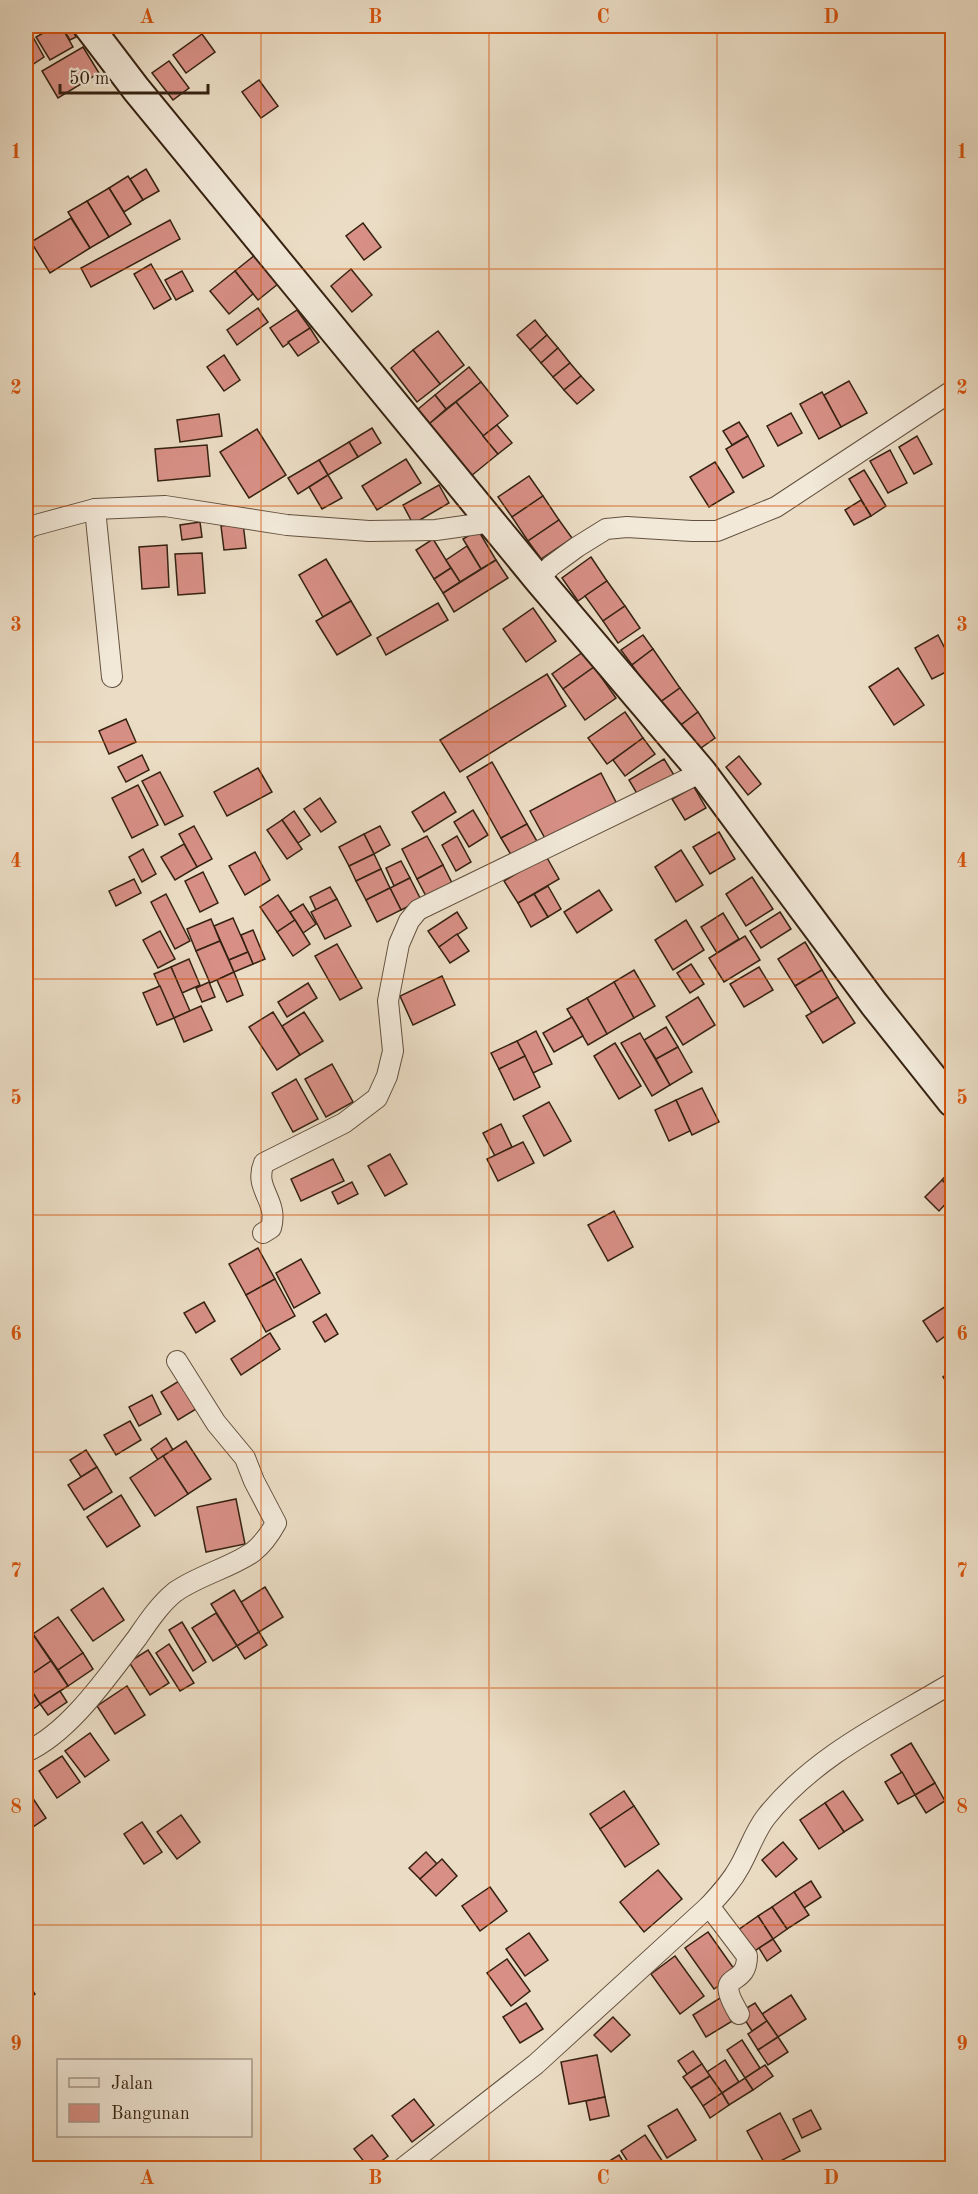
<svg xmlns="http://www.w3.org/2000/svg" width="978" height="2194" font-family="'Old Standard TT',serif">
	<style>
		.building { fill: #d89086; stroke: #362212; stroke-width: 1.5 }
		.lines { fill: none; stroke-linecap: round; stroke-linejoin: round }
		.street-casing { stroke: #63513f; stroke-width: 22 }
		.secondary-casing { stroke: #362212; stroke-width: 32 }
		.street { stroke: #f2e9d9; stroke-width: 20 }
		.secondary { stroke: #f2e9d9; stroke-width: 28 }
		.grid { fill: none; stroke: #d6540d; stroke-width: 1.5; stroke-opacity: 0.55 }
		.neatline { fill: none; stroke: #d6540d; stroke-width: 2 }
		.grid-label { font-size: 20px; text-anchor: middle; font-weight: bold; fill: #d6540d }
	</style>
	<rect width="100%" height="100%" fill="#ebddc5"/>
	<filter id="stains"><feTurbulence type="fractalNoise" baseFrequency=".00333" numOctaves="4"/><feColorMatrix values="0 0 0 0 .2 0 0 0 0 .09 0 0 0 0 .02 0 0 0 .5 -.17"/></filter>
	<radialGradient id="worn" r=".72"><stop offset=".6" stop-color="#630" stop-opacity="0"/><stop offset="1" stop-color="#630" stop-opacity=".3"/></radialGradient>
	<g class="building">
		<polygon points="26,26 46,26 26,36"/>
		<polygon points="56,26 61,26 73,47 50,60 36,37"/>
		<polygon points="61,26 70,26 76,37 70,40"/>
		<polygon points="202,34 215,52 186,73 173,55"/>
		<polygon points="33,37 44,57 32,65 26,54 26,41"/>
		<polygon points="83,47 99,73 58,98 42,71"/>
		<polygon points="169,61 189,88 173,100 152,73"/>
		<polygon points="259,80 278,106 261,118 242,92"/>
		<polygon points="146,169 159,191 143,200 130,179"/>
		<polygon points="128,176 143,200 124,212 109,188"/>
		<polygon points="109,188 131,224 109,237 87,201"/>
		<polygon points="87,201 109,237 90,248 68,212"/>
		<polygon points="71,218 90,248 50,273 31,242"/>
		<polygon points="170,220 180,239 91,287 81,268"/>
		<polygon points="363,223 381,247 364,260 346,236"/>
		<polygon points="255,255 278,284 258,300 235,271"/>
		<polygon points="151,264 171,299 154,309 134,274"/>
		<polygon points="351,269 372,295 352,312 331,286"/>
		<polygon points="182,271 193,291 176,300 165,280"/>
		<polygon points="235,271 253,294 229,314 210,291"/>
		<polygon points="258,308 268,322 237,345 227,330"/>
		<polygon points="297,310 310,328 283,347 270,328"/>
		<polygon points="535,320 547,335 530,350 517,335"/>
		<polygon points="310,328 319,342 298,356 288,342"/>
		<polygon points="438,331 464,365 440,384 413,350"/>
		<polygon points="547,335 558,348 541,363 530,350"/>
		<polygon points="558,348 570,363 553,377 541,363"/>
		<polygon points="413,350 440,384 417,402 391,368"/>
		<polygon points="224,355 240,380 224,391 207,367"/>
		<polygon points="570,363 581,376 564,390 553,377"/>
		<polygon points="469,367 481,382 446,409 435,395"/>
		<polygon points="581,376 594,390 577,404 564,390"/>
		<polygon points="849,381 867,413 841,427 824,395"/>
		<polygon points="481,382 508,416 483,436 456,402"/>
		<polygon points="822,392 841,427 819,439 800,404"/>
		<polygon points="435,395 446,409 429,424 417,410"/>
		<polygon points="456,402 498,454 471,476 429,424"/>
		<polygon points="791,413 802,433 778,446 767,426"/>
		<polygon points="219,414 222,436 180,442 177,420"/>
		<polygon points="739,422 748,436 732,445 723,431"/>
		<polygon points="497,425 512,443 498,454 483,436"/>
		<polygon points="372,428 381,443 358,457 349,442"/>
		<polygon points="257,429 286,475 249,498 220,452"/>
		<polygon points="748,436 764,466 743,478 726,449"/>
		<polygon points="917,436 932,464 914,474 899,447"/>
		<polygon points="349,442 358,457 328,475 319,460"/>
		<polygon points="207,445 210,476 158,481 155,449"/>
		<polygon points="890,450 907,483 888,493 870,461"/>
		<polygon points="406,459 421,483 377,510 362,486"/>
		<polygon points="319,460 328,475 298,494 288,478"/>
		<polygon points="715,462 734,492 709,507 690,477"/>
		<polygon points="864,470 886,506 871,516 849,479"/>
		<polygon points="328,475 342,498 322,509 309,487"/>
		<polygon points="529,476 543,496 512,517 498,497"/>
		<polygon points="439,485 449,503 413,524 403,505"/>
		<polygon points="543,496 559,520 528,541 512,517"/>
		<polygon points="861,500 871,516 854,525 845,510"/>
		<polygon points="559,520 572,538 541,559 528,541"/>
		<polygon points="200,522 202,537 182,540 180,525"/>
		<polygon points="243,523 246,548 224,550 221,526"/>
		<polygon points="478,530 496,560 481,569 463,539"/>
		<polygon points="433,539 451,568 434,579 416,550"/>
		<polygon points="167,545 169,587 142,589 139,547"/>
		<polygon points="467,546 481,569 460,582 446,560"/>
		<polygon points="202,553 205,593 178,595 175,554"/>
		<polygon points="591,557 607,581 578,601 562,578"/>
		<polygon points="326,559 351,601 323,617 299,575"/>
		<polygon points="496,560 508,578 454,612 443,593"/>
		<polygon points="451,568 460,582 443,593 434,579"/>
		<polygon points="607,581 625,606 603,621 585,596"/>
		<polygon points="351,601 371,635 337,655 316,621"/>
		<polygon points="438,603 448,620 386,655 377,638"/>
		<polygon points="625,606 640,628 618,643 603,621"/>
		<polygon points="533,608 556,641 526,662 503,629"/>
		<polygon points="952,627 952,644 945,630"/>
		<polygon points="643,635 653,649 632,665 621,650"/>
		<polygon points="938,635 952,662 952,669 932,679 915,648"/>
		<polygon points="653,649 680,688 659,703 632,665"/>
		<polygon points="583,652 594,667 563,689 552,674"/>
		<polygon points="594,667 616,698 585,720 563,689"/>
		<polygon points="898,668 924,705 894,725 869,687"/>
		<polygon points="547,674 566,706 460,772 440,740"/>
		<polygon points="680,688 698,712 677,728 659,703"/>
		<polygon points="625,712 643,738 607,764 588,738"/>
		<polygon points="698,712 715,738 694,753 677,728"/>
		<polygon points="126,719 136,742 109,754 99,731"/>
		<polygon points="643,738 655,754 625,776 613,760"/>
		<polygon points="142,755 149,770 126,782 118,767"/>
		<polygon points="739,756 761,784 748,795 726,767"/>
		<polygon points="664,759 674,775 639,797 629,780"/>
		<polygon points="492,762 527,824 501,838 467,777"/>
		<polygon points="258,768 272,792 227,816 214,792"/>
		<polygon points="160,772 183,816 165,825 142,781"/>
		<polygon points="601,773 617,804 547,842 530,811"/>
		<polygon points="138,785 158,825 132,838 112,798"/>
		<polygon points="694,787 706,808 685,820 672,799"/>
		<polygon points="444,792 456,812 424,832 412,812"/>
		<polygon points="320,798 336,822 321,832 304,809"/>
		<polygon points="473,810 488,835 469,847 454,822"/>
		<polygon points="294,811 310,835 298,843 282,820"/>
		<polygon points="282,820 302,849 287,859 267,830"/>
		<polygon points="527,824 538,843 513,858 501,838"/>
		<polygon points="194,826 212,859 197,867 179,834"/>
		<polygon points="380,826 390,845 374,854 364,834"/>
		<polygon points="719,832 735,859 710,874 693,847"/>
		<polygon points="364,834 374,854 349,866 339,847"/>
		<polygon points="427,836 443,865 417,879 402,849"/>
		<polygon points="457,836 471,862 456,871 442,845"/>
		<polygon points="184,844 197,867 175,880 161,857"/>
		<polygon points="143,849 156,874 142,882 129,857"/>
		<polygon points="681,850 703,885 676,902 655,867"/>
		<polygon points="255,852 270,880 245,895 229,866"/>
		<polygon points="374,854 381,869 356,881 349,866"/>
		<polygon points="546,856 559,879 518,903 504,881"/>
		<polygon points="401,861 410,878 394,886 386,868"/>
		<polygon points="443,865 453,885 427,898 417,879"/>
		<polygon points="381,869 390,888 366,900 356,881"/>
		<polygon points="203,872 218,903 200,912 185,881"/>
		<polygon points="752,877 773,909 746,926 726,894"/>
		<polygon points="410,878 421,900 401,910 390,888"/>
		<polygon points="134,879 141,893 116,906 109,891"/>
		<polygon points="548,886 561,909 548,917 534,894"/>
		<polygon points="330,887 337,899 316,910 310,897"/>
		<polygon points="390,888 401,910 377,922 366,900"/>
		<polygon points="599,890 612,910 577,933 564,912"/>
		<polygon points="166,894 190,941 175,949 151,902"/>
		<polygon points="534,894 548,917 531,927 518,903"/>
		<polygon points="278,895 295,920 277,932 260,907"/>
		<polygon points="337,899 351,926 325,939 311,912"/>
		<polygon points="303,904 316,924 303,933 290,912"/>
		<polygon points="457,912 467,928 439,947 428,931"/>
		<polygon points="780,912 791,929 761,948 750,931"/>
		<polygon points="723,913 739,939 717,953 701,927"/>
		<polygon points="233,918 248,952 229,960 214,926"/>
		<polygon points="211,919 220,941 196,951 187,929"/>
		<polygon points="295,920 310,944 293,956 277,932"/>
		<polygon points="686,920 704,950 673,970 655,940"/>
		<polygon points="253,930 265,959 253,964 241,935"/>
		<polygon points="160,931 175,959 158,968 143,940"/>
		<polygon points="457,934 469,951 450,963 439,947"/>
		<polygon points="745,936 760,960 724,982 709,958"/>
		<polygon points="220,941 234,972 210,983 196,951"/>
		<polygon points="805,942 822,970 795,986 778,959"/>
		<polygon points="337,944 362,988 340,1000 315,956"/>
		<polygon points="248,952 253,964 234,972 229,960"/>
		<polygon points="189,959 200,985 182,993 171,967"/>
		<polygon points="691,964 704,984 690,993 677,973"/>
		<polygon points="171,967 190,1011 174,1018 154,974"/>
		<polygon points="759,967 773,990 744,1007 730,984"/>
		<polygon points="634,970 655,1006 634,1018 614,982"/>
		<polygon points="822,970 838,997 812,1013 795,986"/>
		<polygon points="234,972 243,995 227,1002 217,980"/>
		<polygon points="442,976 455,1005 413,1025 400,996"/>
		<polygon points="209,982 215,997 202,1002 196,988"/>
		<polygon points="614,982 634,1018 607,1034 587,998"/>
		<polygon points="308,983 317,998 287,1017 278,1002"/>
		<polygon points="160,986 174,1018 157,1025 143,993"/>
		<polygon points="698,997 715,1025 683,1045 666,1017"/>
		<polygon points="838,997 855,1023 823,1043 806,1016"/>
		<polygon points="587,998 607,1034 588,1045 567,1009"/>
		<polygon points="201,1006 212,1030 184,1042 174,1018"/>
		<polygon points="273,1012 300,1055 277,1070 249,1027"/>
		<polygon points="304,1012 323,1041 300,1055 282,1026"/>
		<polygon points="572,1017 583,1036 554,1052 543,1033"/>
		<polygon points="666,1027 678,1047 656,1059 644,1040"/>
		<polygon points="536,1031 552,1064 533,1073 517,1041"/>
		<polygon points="640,1033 670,1085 652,1096 621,1043"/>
		<polygon points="517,1041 525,1056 499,1069 491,1053"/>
		<polygon points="615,1043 641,1086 619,1099 594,1056"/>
		<polygon points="678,1047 692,1072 670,1085 656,1059"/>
		<polygon points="525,1056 540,1087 514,1100 499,1069"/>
		<polygon points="332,1064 353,1102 326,1117 305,1079"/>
		<polygon points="296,1079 318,1119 293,1132 272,1093"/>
		<polygon points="702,1088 719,1122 692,1135 676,1100"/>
		<polygon points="676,1100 690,1131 669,1141 655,1110"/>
		<polygon points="549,1102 571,1141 544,1156 523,1116"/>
		<polygon points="501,1124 512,1147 495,1156 483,1133"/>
		<polygon points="523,1142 534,1163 498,1181 487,1159"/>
		<polygon points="390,1154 407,1184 385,1196 368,1166"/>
		<polygon points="333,1159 344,1181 301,1201 291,1179"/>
		<polygon points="952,1169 952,1190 942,1180"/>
		<polygon points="942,1180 952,1190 952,1197 939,1211 925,1197"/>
		<polygon points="352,1182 358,1194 338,1204 332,1192"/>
		<polygon points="614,1211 633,1247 608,1261 588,1225"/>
		<polygon points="258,1248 275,1279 246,1295 229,1264"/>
		<polygon points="301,1259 320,1293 294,1308 276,1273"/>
		<polygon points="275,1279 295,1316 266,1332 246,1295"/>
		<polygon points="204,1302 215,1321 196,1333 184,1313"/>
		<polygon points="946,1306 952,1315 952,1331 937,1342 923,1321"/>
		<polygon points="326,1314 338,1334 325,1342 313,1322"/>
		<polygon points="270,1333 280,1349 241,1375 231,1359"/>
		<polygon points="952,1370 952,1390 943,1377"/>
		<polygon points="184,1378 201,1406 178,1420 161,1392"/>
		<polygon points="152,1395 161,1414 139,1426 129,1407"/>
		<polygon points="130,1421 141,1440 116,1455 104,1435"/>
		<polygon points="166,1438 173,1450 158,1460 151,1449"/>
		<polygon points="186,1441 211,1479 188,1494 163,1456"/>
		<polygon points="86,1450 97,1467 81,1477 70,1460"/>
		<polygon points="163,1456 188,1494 155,1516 130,1478"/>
		<polygon points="97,1467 112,1492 84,1510 68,1485"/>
		<polygon points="121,1495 140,1526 107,1547 87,1517"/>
		<polygon points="236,1499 245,1544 206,1552 197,1507"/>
		<polygon points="265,1587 283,1617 259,1632 241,1602"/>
		<polygon points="103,1588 124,1620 93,1641 71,1610"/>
		<polygon points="234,1590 259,1632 237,1646 211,1604"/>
		<polygon points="216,1613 237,1646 213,1661 192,1628"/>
		<polygon points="58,1617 83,1653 58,1670 33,1634"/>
		<polygon points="182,1622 206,1662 193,1671 169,1630"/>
		<polygon points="259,1632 267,1645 245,1659 237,1646"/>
		<polygon points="34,1636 51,1661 26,1678 26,1642"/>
		<polygon points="169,1644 194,1683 180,1691 156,1653"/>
		<polygon points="148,1650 169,1683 150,1695 129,1662"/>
		<polygon points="83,1653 93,1669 68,1686 58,1670"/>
		<polygon points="51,1661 68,1686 40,1704 26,1682 26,1678"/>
		<polygon points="26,1682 40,1704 26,1714"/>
		<polygon points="127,1686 145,1715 115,1734 97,1706"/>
		<polygon points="60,1691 67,1702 48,1715 40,1704"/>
		<polygon points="90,1733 109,1760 85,1777 65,1751"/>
		<polygon points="911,1743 935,1783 915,1795 891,1755"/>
		<polygon points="62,1756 80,1782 57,1798 39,1771"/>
		<polygon points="902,1772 915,1795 898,1804 885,1782"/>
		<polygon points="935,1783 945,1801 926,1813 915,1795"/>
		<polygon points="26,1788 46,1818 27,1831 26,1830"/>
		<polygon points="624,1791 634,1806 600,1829 590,1814"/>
		<polygon points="843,1791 863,1820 844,1832 825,1803"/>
		<polygon points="825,1803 844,1832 819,1849 800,1820"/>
		<polygon points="634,1806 659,1844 625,1867 600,1829"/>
		<polygon points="181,1815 200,1842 177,1859 157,1832"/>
		<polygon points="142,1822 162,1852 144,1864 124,1834"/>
		<polygon points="783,1842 797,1859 776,1877 762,1860"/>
		<polygon points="426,1852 437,1864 420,1879 409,1868"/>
		<polygon points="442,1859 457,1876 436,1896 420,1879"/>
		<polygon points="658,1870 682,1899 644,1932 620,1902"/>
		<polygon points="811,1881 821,1897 804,1908 794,1892"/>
		<polygon points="490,1887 507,1911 480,1931 462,1906"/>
		<polygon points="794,1892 809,1915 787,1929 772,1907"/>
		<polygon points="772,1907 787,1929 773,1939 758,1916"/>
		<polygon points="758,1916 773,1939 753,1952 738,1930"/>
		<polygon points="708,1932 737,1973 714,1989 685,1948"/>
		<polygon points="529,1933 548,1960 525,1976 506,1949"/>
		<polygon points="773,1939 781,1951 767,1961 759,1948"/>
		<polygon points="675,1956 704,1996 680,2014 651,1974"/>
		<polygon points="507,1959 530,1991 511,2006 487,1973"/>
		<polygon points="26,1980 35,1994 26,2001"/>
		<polygon points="791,1995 806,2019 778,2037 762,2014"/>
		<polygon points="720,1998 734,2020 706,2037 693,2015"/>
		<polygon points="526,2003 543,2029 520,2043 503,2017"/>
		<polygon points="755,2003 767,2021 752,2031 740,2012"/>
		<polygon points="613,2017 630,2035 611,2052 594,2035"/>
		<polygon points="767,2021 778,2037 758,2050 748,2034"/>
		<polygon points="778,2037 788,2052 768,2065 758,2050"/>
		<polygon points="742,2040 760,2068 745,2078 727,2050"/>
		<polygon points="693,2051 702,2064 687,2074 678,2061"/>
		<polygon points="597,2055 605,2097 569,2104 561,2062"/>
		<polygon points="725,2060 739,2082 722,2093 707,2072"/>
		<polygon points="702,2064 710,2076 691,2088 683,2077"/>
		<polygon points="765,2065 773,2076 753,2090 745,2078"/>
		<polygon points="710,2076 722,2093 703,2106 691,2088"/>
		<polygon points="745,2078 753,2090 729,2105 722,2093"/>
		<polygon points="722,2093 729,2105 710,2118 703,2106"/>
		<polygon points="605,2097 609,2116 590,2120 586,2101"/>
		<polygon points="414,2099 434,2125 412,2142 392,2116"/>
		<polygon points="677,2109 696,2140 667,2158 648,2126"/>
		<polygon points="811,2110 821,2129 802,2138 793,2119"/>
		<polygon points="780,2113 800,2151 767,2168 747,2131"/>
		<polygon points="372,2135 388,2156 372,2168 369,2168 354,2149"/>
		<polygon points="645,2135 667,2168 632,2168 621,2151"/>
		<polygon points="619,2155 627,2168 598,2168"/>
	</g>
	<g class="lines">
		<g class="street-casing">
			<g id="street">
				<polyline points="95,509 112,677"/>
				<polyline points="26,530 32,526 95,509 165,506 287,525 369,531 436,530 492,522"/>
				<polyline points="538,579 551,566 577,547 606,529 627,527 692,531 717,531 776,507 952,391"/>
				<path d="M263,1233L271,1228C279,1200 253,1189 264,1163L344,1123L377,1098L387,1076L393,1051L388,1001L399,944L409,921L418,910L702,772"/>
				<path d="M26,1752C70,1732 107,1677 137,1638C148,1622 160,1604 175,1592C199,1575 230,1568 253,1552C263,1544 270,1534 276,1523L254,1481L245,1458L216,1423L177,1361"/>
				<path d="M709,1906L747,1956C747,1991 711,1967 739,2014"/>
				<path d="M403,2168L536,2064L709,1906C721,1893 732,1881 740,1866C749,1850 755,1831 766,1817C814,1756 887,1722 952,1683"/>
			</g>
		</g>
		<g class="secondary-casing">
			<polyline id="secondary" points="88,26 136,89 538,579 702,772 874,1004 952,1102"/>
		</g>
		<use href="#street" class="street"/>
		<use href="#secondary" class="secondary"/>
	</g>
	<path class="grid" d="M261,26V2168M489,26V2168M717,26V2168M26,269H952M26,506H952M26,742H952M26,979H952M26,1215H952M26,1452H952M26,1688H952M26,1925H952"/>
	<rect width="978" height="2194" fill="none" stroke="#ebddc5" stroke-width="66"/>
	<rect x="57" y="2059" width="195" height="78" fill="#f2e9d9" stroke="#a79989" stroke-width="1.5"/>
	<rect x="69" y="2078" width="30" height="9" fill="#f2e9d9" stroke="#a79989" stroke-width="1.5"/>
	<text x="111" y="2089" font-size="18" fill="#362212">Jalan</text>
	<rect x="69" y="2104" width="30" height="18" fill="#d89086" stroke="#a79989" stroke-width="1.5"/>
	<text x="111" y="2119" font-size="18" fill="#362212">Bangunan</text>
	<path d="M60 84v9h148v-9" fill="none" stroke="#362212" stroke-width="3"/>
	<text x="69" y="84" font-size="18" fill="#362212" stroke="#f2e9d9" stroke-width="4.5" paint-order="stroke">50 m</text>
	<rect x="33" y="33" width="912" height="2128" class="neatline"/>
	<g class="grid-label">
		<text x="147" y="23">A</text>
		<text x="375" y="23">B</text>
		<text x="603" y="23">C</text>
		<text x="831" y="23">D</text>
		<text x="16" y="158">1</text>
		<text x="962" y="158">1</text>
		<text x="16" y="394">2</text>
		<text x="962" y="394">2</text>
		<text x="16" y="631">3</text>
		<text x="962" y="631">3</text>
		<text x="16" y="867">4</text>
		<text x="962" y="867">4</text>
		<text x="16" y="1104">5</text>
		<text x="962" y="1104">5</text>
		<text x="16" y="1340">6</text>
		<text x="962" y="1340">6</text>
		<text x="16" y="1577">7</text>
		<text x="962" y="1577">7</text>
		<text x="16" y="1813">8</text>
		<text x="962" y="1813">8</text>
		<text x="16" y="2050">9</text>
		<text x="962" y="2050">9</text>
		<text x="147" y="2184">A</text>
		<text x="375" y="2184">B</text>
		<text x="603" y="2184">C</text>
		<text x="831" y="2184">D</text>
	</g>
	<rect width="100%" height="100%" filter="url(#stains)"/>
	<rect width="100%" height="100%" fill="url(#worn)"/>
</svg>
